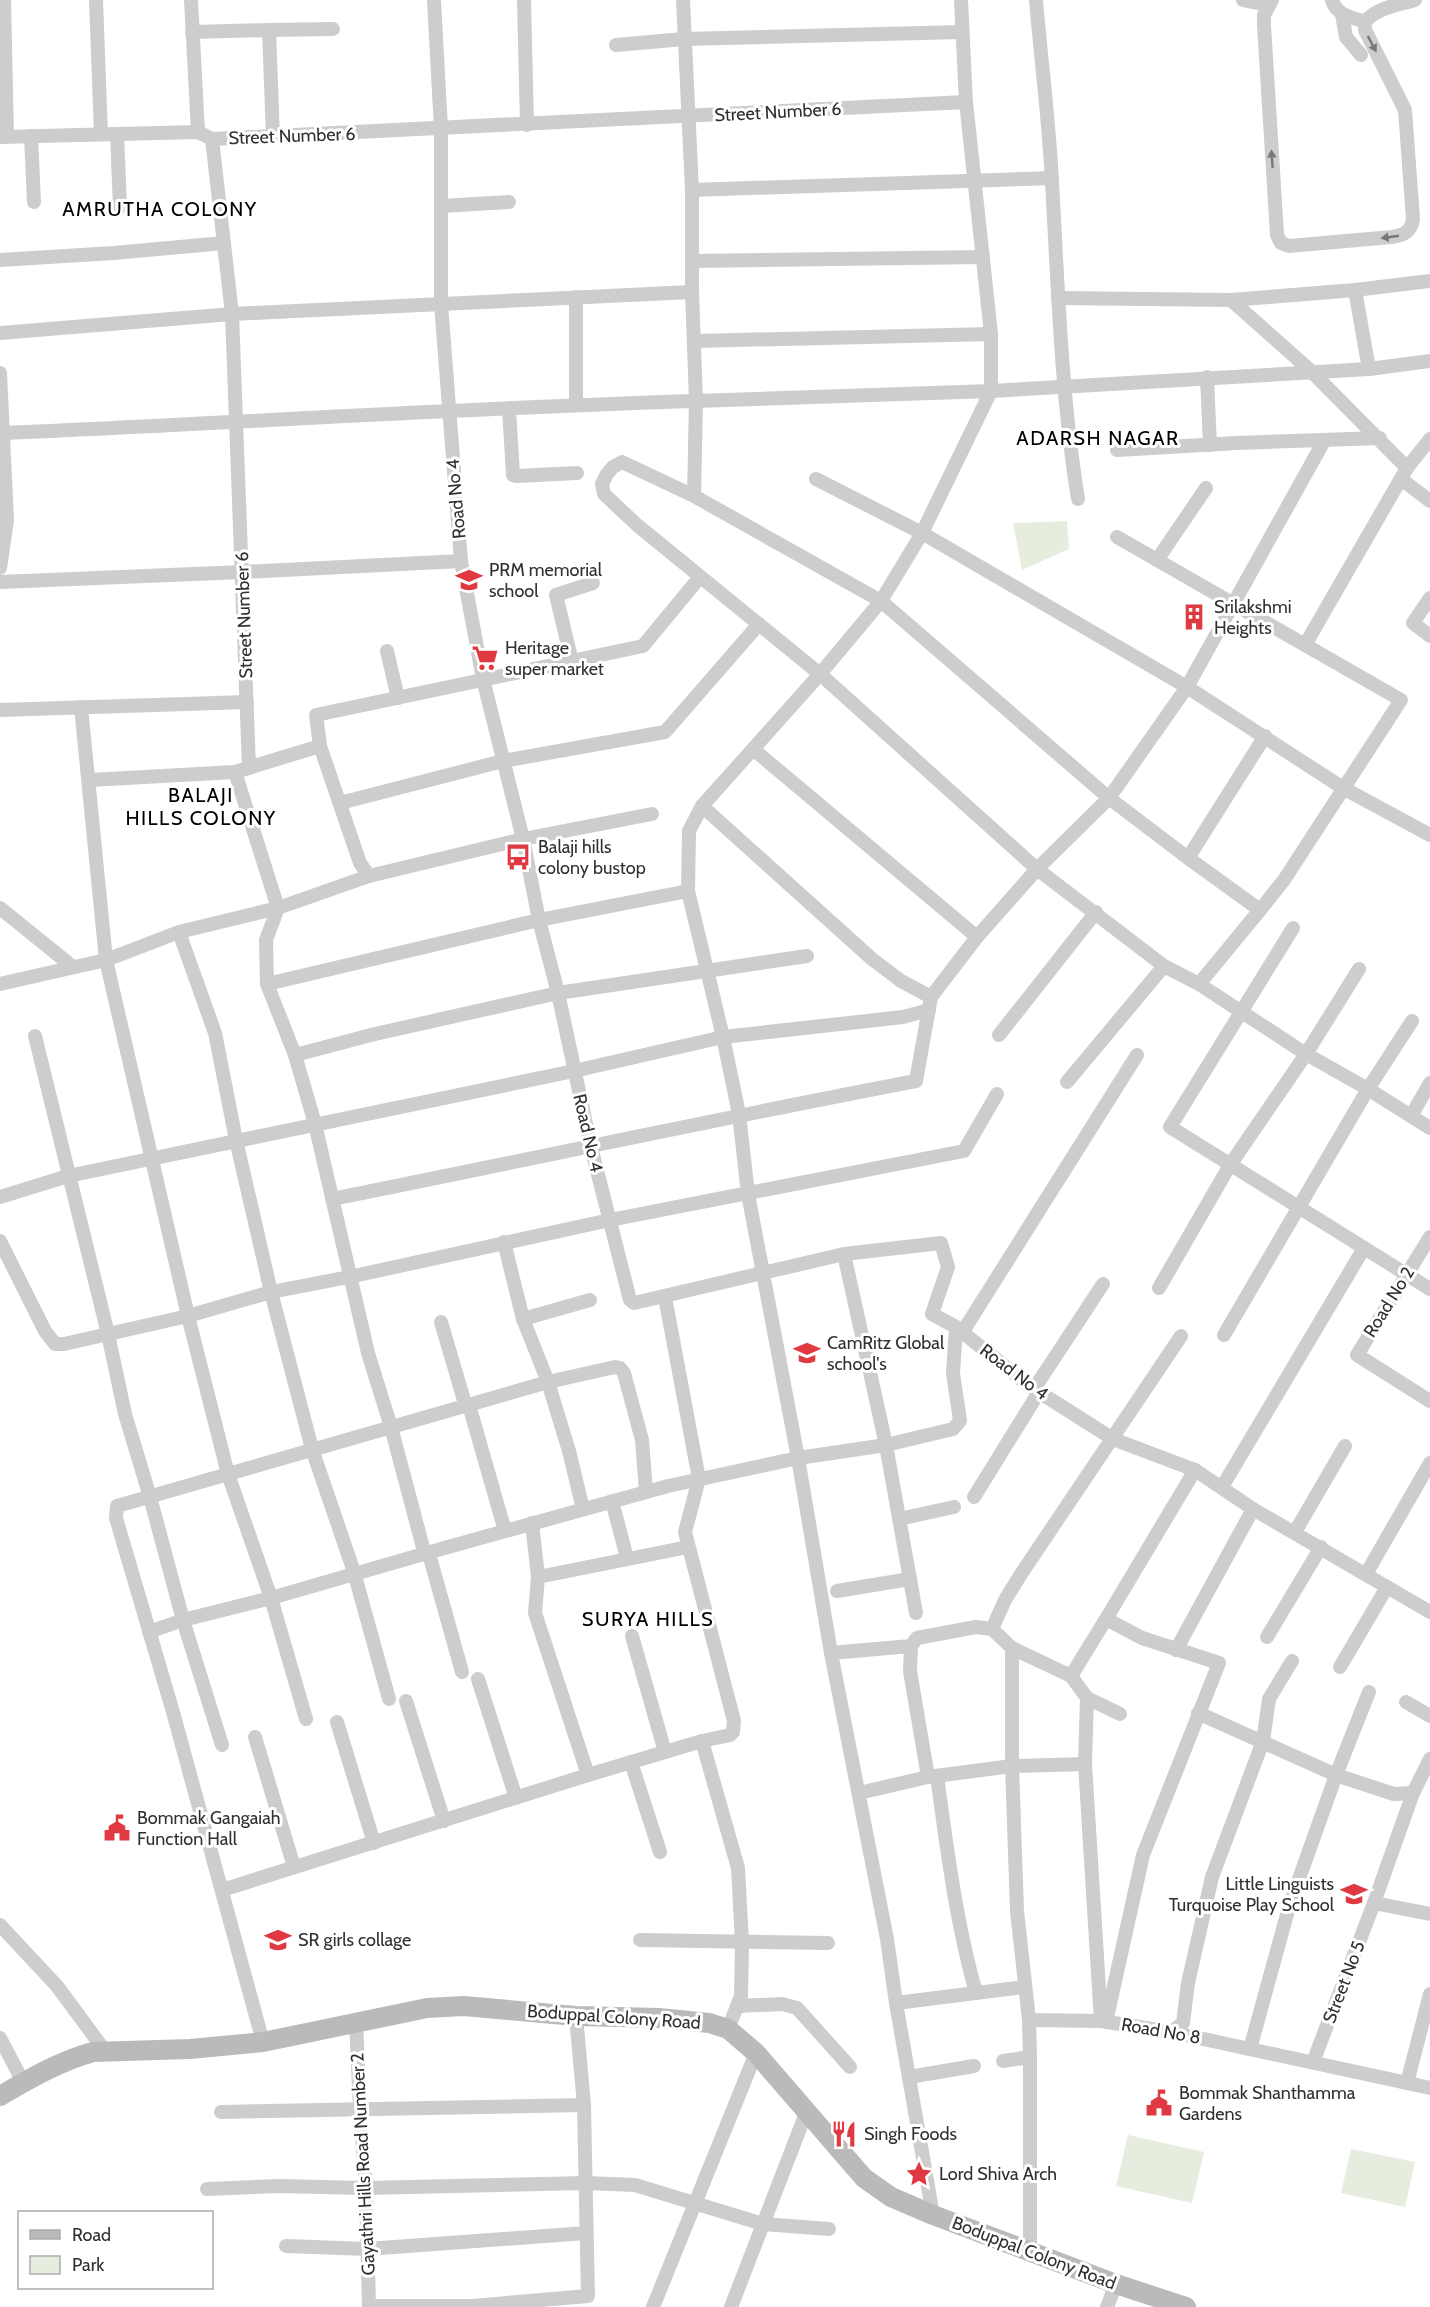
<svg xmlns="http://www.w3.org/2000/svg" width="1430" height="2307" font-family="Cabin,sans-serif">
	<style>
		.green { fill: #e6eddf }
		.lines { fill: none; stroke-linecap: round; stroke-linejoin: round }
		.street { stroke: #cdcdcd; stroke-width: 14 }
		.secondary { stroke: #bababa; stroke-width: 20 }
		.oneway { fill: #777 }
		.labels { text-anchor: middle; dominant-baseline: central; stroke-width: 6; stroke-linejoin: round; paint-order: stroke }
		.street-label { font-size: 18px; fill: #303030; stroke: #fff }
		.poi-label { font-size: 18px; fill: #303030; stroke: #fff; text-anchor: start }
		.neighbourhood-label { font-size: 20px; letter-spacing: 1.5px; fill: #000; stroke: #fff }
	</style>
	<rect width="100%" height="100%" fill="#fff"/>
	<g class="green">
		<polygon points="1067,521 1069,549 1022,570 1013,523"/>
		<polygon points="1128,2135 1204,2152 1192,2203 1116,2186"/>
		<polygon points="1351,2149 1415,2162 1405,2207 1341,2193"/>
	</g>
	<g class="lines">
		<g class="street">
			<polyline points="4,0 7,136"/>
			<polyline points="96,0 101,134"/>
			<polyline points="191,0 198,132"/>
			<polyline points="434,0 441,129 441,304 461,561 483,679 523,839 539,920 558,993 591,1147 630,1300 634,1303 844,1254 941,1243 948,1267 932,1314 956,1327 1028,1385 1113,1439 1195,1470 1253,1509 1430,1612"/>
			<polyline points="524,0 527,125"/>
			<path d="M1036,0C1041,60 1049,121 1052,182C1058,287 1061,394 1078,499"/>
			<polyline points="1243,0 1257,3 1265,0"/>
			<path d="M1272,0L1264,15V25L1277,235L1281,243L1289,246L1392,237C1404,235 1411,232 1413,219L1405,110L1365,30V22C1376,8 1398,5 1415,0"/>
			<path d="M1332,0C1336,15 1351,17 1365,22"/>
			<polyline points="1342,14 1346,37 1361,55"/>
			<polyline points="269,30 333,29"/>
			<polyline points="192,32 269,30 273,137"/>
			<polyline points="616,45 684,39 962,32"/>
			<polyline points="117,134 120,207"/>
			<polyline points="31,136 34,202"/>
			<polyline points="0,137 198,132 212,139 966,102"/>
			<polyline points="212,139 232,314 249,768"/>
			<polyline points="692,190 1052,178"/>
			<polyline points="441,206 509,202"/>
			<polyline points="0,260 114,253 224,243"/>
			<polyline points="692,261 983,257"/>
			<polyline points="1355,290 1369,369"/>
			<polyline points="692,292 696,401 991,391 1369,369 1430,361"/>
			<polyline points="576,297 576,405"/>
			<polyline points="1058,298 1231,300 1355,290 1430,281"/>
			<polyline points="1231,300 1311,371 1407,468"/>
			<polyline points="0,333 232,314 692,292 692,190 683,0"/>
			<polyline points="695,341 991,334"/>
			<polyline points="0,373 7,520 0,568"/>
			<polyline points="1207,377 1210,445"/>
			<polyline points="509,408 513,475 516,476 577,473"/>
			<path d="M3,433C234,423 465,408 696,401L694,496"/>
			<polyline points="1117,450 1237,443 1380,438"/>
			<polyline points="816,479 922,533 1187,687 1343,788 1430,835"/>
			<polyline points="1401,479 1430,501"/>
			<polyline points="1117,537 1401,700 1284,880 1260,910"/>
			<polyline points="1157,560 1206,488"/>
			<polyline points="0,582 242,572 461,561"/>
			<polyline points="1430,598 1413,623 1430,636"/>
			<polyline points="1305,645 1407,468 1430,439"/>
			<polyline points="387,651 398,698"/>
			<polyline points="572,662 556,595 593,583"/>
			<polyline points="81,707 106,960 188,1316 228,1474 271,1598 306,1719"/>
			<polyline points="0,710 247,702"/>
			<polyline points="753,749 977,937"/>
			<polyline points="235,772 278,908 266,940 267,984 295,1055 315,1124 368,1353 391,1427 425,1555"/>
			<polyline points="90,780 235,772 320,746"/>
			<polyline points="340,803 503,761 665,732 759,624"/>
			<polyline points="702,806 872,959 901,981 931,997"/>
			<polyline points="1188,858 1109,798 881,601 694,496 622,462 613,467 607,474 602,484 604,494 637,525 820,674 1037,869 1164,966 1199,984 1306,1054 1368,1089 1430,1128"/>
			<polyline points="369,876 360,863 320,746 316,715 643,646 700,577"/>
			<polyline points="688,891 723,1037 739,1114 748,1194 798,1458 831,1653 887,1939 896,2003 933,2215"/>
			<polyline points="0,908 73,967"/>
			<polyline points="1293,928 1170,1127 1430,1289"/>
			<polyline points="179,932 215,1033 236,1140 271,1292 312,1449 354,1572 389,1699"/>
			<polyline points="0,984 106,960 179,932 278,908 369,876 523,839 652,814"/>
			<polyline points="267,984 539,920 688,891 689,831 702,806 820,674 881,601 922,533 991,391 991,334 966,102 961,0"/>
			<polyline points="1199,984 1260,910 1188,858 1265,736"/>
			<polyline points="999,1035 1096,912"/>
			<polyline points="35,1036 108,1334 125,1414 150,1497 183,1620 222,1745"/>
			<polyline points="295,1055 375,1034 558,993 807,956"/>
			<polyline points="1067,1082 1164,966"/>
			<polyline points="1411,1116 1430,1083"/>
			<polyline points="0,1197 68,1176 574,1071 723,1037 903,1017 929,1010"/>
			<path d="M332,1199C527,1160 721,1118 916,1081L931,997L977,937L1037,869L1109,798L1187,687L1324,441"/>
			<polyline points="1430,1237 1357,1355 1430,1401"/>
			<polyline points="0,1241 45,1331 55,1344 64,1344 188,1316 271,1292 349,1277 610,1220 964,1151 997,1094"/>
			<polyline points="504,1242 523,1319 548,1382 569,1451 583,1509"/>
			<polyline points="844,1254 886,1445 916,1613"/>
			<polyline points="1159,1288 1230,1165 1306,1054 1359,969"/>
			<polyline points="523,1319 590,1300"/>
			<polyline points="441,1322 466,1407"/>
			<polyline points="962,1333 1137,1055"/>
			<polyline points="1224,1335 1368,1089 1412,1021"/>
			<polyline points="1034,1389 1103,1284"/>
			<polyline points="469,1405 505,1531"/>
			<polyline points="1222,1487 1364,1248"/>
			<polyline points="974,1497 1039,1392"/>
			<polyline points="612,1501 627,1558"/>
			<polyline points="899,1519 954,1507"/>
			<polyline points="532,1523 538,1577 535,1613 588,1775"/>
			<polyline points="1295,1532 1345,1446"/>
			<polyline points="429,1554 462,1672"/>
			<polyline points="1366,1574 1430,1463"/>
			<polyline points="538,1577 688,1547"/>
			<polyline points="837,1591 910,1579"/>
			<polyline points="1106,1619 1195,1470"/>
			<polyline points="992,1629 1005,1600 1021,1574 1181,1336"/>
			<polyline points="149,1632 183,1620 271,1598 448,1547 668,1486 798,1458 886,1445 953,1429 960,1421 953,1373 956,1327"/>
			<polyline points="632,1636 665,1752"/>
			<polyline points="1267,1637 1321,1547"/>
			<polyline points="911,1646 910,1671 928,1777"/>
			<polyline points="1012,1648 1012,1766 1017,1911 1029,2020 1030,2057 1030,2252"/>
			<polyline points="1176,1650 1253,1509"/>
			<polyline points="831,1653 911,1646 917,1638 976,1627 992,1629 1012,1648 1071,1676 1087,1698 1120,1714"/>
			<polyline points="1340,1667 1387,1587"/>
			<polyline points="1071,1676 1106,1619 1142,1638 1219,1663 1143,1855 1106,2022"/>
			<polyline points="478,1679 516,1798"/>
			<polyline points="1087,1698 1085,1764 1101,2021 1171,2032 1430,2088"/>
			<polyline points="406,1701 444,1821"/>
			<polyline points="1406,1702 1430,1716"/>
			<polyline points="1198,1713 1336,1775 1394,1794 1413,1793"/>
			<polyline points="337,1722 374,1843"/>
			<polyline points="255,1737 294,1867"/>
			<polyline points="702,1741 738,1868 742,1943 741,1996 728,2029"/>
			<polyline points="631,1762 660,1852"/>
			<path d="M937,1776C947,1849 956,1922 976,1993"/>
			<polyline points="859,1793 928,1777 1012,1766 1085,1764"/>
			<polyline points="222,1890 588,1775 702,1741 730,1735 733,1732 734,1721 685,1532 699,1479 665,1297"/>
			<polyline points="1374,1903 1430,1914"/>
			<polyline points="0,1925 57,1986 105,2051"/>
			<polyline points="640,1940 828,1943"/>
			<polyline points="896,2003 1024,1987"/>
			<polyline points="737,2006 782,2004 797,2008 850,2067"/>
			<polyline points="1029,2020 1101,2021"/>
			<polyline points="356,2021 360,2110 366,2188 369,2307"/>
			<polyline points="1171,2032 1183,2023 1188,1983 1212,1877 1263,1741 1269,1699 1292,1661"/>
			<polyline points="0,2038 23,2082"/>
			<polyline points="263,2042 173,1712 116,1518 117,1506 548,1382 615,1367 620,1368 624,1373 642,1440 646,1492"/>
			<polyline points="1250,2049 1289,1907 1336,1775 1369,1692"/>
			<polyline points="1003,2061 1030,2057"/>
			<polyline points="1313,2062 1374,1903 1413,1793 1430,1759"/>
			<polyline points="909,2077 974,2066"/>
			<polyline points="1407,2083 1430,1994"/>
			<polyline points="221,2112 584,2105"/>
			<polyline points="207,2189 279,2186 366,2188 586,2183 635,2185 763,2224 829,2229"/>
			<polyline points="286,2246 367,2249 586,2233"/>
			<polyline points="369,2306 472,2306 588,2296 584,2105 576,2016"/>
			<polyline points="653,2307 756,2053"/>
			<polyline points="731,2307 806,2113"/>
			<polyline points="1107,2307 1116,2284"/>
		</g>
		<path class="secondary" d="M0,2096C29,2079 60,2061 93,2052L190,2049L263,2042L427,2008L464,2006L576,2016L659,2018L709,2023L728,2029L756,2053L864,2178L891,2197L933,2215L1116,2284L1186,2307"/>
	</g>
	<defs><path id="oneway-solid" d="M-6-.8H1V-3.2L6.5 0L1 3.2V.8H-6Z" transform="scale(1.5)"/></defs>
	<g class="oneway">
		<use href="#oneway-solid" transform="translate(1372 44) rotate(62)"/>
		<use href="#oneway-solid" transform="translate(1272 159) rotate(-94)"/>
		<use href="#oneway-solid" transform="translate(1390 237) rotate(172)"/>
	</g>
	<defs>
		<g id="school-bare" transform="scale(2.07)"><path d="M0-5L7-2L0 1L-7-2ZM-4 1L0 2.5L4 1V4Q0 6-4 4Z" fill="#e03941" stroke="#fff" stroke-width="2.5" paint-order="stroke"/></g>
		<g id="building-bare" transform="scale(2.07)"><path d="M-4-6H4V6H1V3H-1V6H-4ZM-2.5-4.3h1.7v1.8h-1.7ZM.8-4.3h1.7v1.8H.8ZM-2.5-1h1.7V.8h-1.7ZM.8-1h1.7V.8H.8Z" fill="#e03941" stroke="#fff" stroke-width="2.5" paint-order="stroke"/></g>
		<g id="supermarket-bare" transform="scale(2.07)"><path d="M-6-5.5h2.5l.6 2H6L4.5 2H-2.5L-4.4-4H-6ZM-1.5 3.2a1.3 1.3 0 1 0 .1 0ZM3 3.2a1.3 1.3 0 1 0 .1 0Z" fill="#e03941" stroke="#fff" stroke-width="2.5" paint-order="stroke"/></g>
		<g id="bus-bare" transform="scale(2.07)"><path d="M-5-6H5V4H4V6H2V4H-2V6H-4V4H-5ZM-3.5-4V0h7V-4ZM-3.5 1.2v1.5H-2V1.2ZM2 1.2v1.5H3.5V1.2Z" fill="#e03941" stroke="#fff" stroke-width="2.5" paint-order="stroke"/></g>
		<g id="civic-bare" transform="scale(2.07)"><path d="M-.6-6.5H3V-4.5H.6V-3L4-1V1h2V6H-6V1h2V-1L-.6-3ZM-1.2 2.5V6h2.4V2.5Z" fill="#e03941" stroke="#fff" stroke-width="2.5" paint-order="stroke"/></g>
		<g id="university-bare" transform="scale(2.07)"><path d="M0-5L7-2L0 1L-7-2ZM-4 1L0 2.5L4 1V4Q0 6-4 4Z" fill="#e03941" stroke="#fff" stroke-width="2.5" paint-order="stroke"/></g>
		<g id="restaurant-bare" transform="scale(2.07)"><path d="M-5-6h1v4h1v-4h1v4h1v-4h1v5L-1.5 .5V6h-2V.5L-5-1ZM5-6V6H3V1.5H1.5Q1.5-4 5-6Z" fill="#e03941" stroke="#fff" stroke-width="2.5" paint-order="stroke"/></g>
		<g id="sight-bare" transform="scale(2.07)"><path d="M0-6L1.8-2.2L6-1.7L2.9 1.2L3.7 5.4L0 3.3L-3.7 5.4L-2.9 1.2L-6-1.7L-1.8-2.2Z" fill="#e03941" stroke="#fff" stroke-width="2.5" paint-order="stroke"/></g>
	</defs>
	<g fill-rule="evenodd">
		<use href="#school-bare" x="469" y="580"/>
		<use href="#building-bare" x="1194" y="617"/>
		<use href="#supermarket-bare" x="485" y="658"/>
		<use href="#bus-bare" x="518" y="857"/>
		<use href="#school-bare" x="807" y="1353"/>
		<use href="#civic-bare" x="117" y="1828"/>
		<use href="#school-bare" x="1354" y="1894"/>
		<use href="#university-bare" x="278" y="1940"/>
		<use href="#civic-bare" x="1159" y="2103"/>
		<use href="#restaurant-bare" x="844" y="2134"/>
		<use href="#sight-bare" x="919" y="2174"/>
	</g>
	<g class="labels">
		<g class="street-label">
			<text transform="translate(778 112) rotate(-3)">Street Number 6</text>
			<text transform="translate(292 136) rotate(-2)">Street Number 6</text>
			<text transform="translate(456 499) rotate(-95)">Road No 4</text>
			<text transform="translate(244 615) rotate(-92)">Street Number 6</text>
			<text transform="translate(588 1133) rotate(77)">Road No 4</text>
			<text transform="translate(1389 1302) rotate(-58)">Road No 2</text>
			<text transform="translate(1014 1372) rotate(37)">Road No 4</text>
			<text transform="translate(1344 1982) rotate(-69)">Street No 5</text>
			<text transform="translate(614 2017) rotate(4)">Boduppal Colony Road</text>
			<text transform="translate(1161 2031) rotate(10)">Road No 8</text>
			<text transform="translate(363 2164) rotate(-93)">Gayathri Hills Road Number 2</text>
			<text transform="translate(1034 2253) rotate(21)">Boduppal Colony Road</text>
		</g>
		<g class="poi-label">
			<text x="489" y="570">PRM memorial<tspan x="489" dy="21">school</tspan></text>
			<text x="1214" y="607">Srilakshmi<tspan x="1214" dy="21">Heights</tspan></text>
			<text x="505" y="648">Heritage<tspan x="505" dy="21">super market</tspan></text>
			<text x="538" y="847">Balaji hills<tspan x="538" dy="21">colony bustop</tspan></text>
			<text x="827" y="1343">CamRitz Global<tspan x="827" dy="21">school's</tspan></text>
			<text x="137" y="1818">Bommak Gangaiah<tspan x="137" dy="21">Function Hall</tspan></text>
			<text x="1334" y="1884" text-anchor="end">Little Linguists<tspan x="1334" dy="21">Turquoise Play School</tspan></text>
			<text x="298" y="1940">SR girls collage</text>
			<text x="1179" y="2093">Bommak Shanthamma<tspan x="1179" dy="21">Gardens</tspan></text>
			<text x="864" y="2134">Singh Foods</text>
			<text x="939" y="2174">Lord Shiva Arch</text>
		</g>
		<g class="neighbourhood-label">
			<text x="160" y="209">AMRUTHA COLONY</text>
			<text x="1098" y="438">ADARSH NAGAR</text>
			<text x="201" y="795">BALAJI<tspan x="201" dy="23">HILLS COLONY</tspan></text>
			<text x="648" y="1619">SURYA HILLS</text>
		</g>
	</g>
	<rect x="18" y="2211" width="195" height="78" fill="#ffffff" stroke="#acacac" stroke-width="1.5"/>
	<rect x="30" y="2230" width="30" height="9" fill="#bababa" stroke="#acacac" stroke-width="1.5"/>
	<text x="72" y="2241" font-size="18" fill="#303030">Road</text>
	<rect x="30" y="2256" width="30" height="18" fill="#e6eddf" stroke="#acacac" stroke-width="1.5"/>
	<text x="72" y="2271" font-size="18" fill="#303030">Park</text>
</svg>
